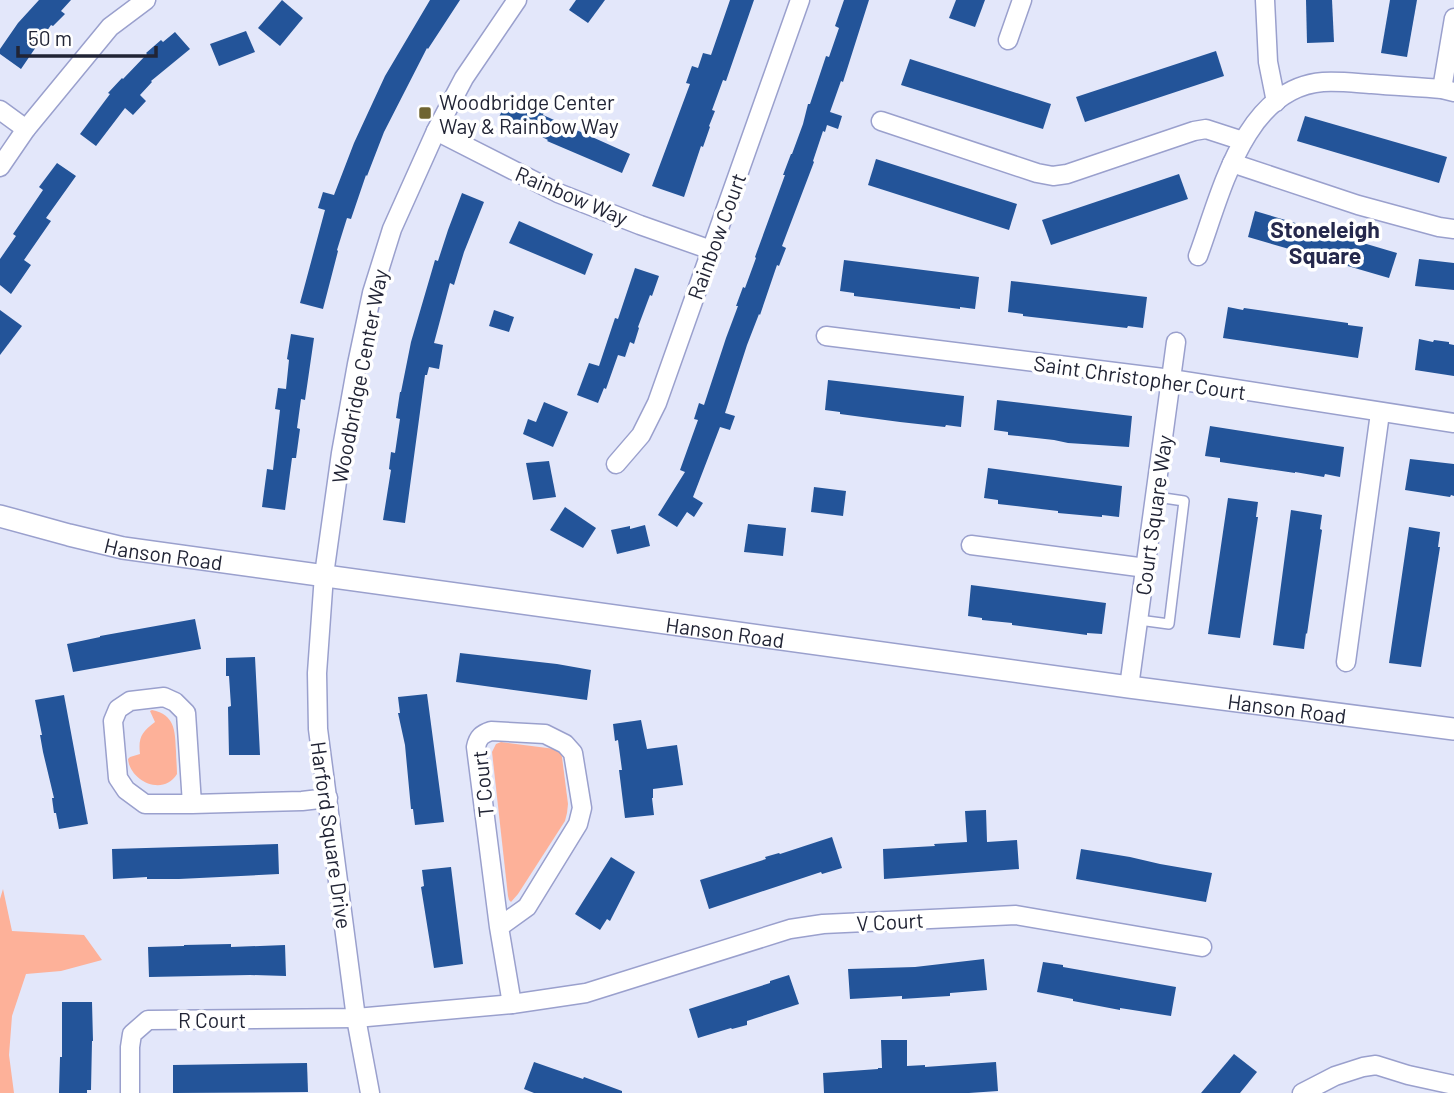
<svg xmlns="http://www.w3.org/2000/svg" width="1454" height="1093" font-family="Barlow,sans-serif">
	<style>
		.green { fill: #fdb199 }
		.building { fill: #235499 }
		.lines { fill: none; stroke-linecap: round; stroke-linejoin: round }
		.service-casing { stroke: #9aa0cd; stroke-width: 12 }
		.minor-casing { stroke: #9aa0cd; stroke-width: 21 }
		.tertiary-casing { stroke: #9aa0cd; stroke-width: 24 }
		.service { stroke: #fff; stroke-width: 9 }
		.minor { stroke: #fff; stroke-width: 18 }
		.tertiary { stroke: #fff; stroke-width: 21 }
		.poi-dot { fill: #6f6431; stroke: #fff; stroke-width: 2.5 }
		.labels { text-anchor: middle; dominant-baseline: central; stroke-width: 7; stroke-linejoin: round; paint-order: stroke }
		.poi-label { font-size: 21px; fill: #212435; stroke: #fff; text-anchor: start }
		.street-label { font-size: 21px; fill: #212435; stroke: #fff }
		.neighbourhood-label { font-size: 23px; font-weight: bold; fill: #25284c; stroke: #fff }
	</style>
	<rect width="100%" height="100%" fill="#e3e7fa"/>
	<g class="green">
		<path d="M152,710C175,715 175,730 176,751C176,758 177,766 177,774C163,797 130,781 128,759L130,757L140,754C138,737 142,732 155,722L150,711Z"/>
		<polygon points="501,742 555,749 560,752 562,757 568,804 567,813 565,821 518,894 511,902 509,900 508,896 492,752 496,744"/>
		<polygon points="3,889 12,931 84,935 102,960 61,971 26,974 12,1016 9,1055 14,1093 0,1093 0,899"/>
	</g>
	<g class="building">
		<polygon points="39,0 71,0 61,11 65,14 53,26 51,25 21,69 0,54 0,49 18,23"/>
		<polygon points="282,0 303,18 280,46 258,28"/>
		<polygon points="430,0 460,0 428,49 427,48 384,132 367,176 366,175 351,219 347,218 337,250 338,251 323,309 300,303 325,210 318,208 323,192 334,195 354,143 385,76"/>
		<polygon points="576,0 605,0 588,23 569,10"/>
		<polygon points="730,0 754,0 726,81 723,80 712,110 715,111 709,126 710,127 703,147 701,146 684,197 652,186 690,84 686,83 692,66 698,68 703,53 711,55"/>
		<polygon points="844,0 869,0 843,82 841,81 830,112 842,116 838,129 827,125 825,132 823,131 813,161 814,162 782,246 786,248 779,266 777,265 760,315 759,314 747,345 725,413 735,416 730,430 720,427 693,497 703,503 694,517 687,512 677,527 658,515 685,472 680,470 698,420 694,419 699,403 704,405 726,338 738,306 736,306 743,287 745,288 756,258 755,257 785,175 783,175 791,154 792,154 803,124 808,104 810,104 826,56 829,57 839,28 835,26"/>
		<polygon points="956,0 985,0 975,27 949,18"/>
		<polygon points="1306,0 1332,0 1334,42 1307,43"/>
		<polygon points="1390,0 1417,0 1407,57 1381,53"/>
		<polygon points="246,31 255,52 219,66 210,44"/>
		<polygon points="175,32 190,49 151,81 152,82 140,95 146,101 133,115 125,108 96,146 80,134 110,94 108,93 122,78 123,79 147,54 146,53 161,40 163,42"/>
		<polygon points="1216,51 1224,76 1085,122 1076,97"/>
		<polygon points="910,59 1051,104 1043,129 901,85"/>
		<polygon points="510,95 544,112 543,115 630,154 622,173 547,141 548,140 520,126 519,127 499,117"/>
		<polygon points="1305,116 1447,157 1439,183 1297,141"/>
		<polygon points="876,159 1017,204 1009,230 868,185"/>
		<polygon points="57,163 76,176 46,218 51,221 24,260 31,265 11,294 0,285 0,259 16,236 13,234 43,190 39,187"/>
		<polygon points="1179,174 1188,199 1051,245 1042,220"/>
		<polygon points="462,193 484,202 464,252 454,285 450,283 434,343 443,345 439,369 429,367 427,375 425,375 405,523 383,520 391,470 389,469 391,452 395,453 400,419 396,418 400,392 401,392 411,342 435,260 438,261 448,230"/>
		<polygon points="1255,211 1397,253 1389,278 1248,237"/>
		<polygon points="519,221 593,254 585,275 509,243"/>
		<polygon points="1419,259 1454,263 1454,290 1415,286"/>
		<polygon points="844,260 979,277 975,309 960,307 960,309 854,296 854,293 840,291"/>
		<polygon points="635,268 659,276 652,296 650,295 638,327 639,328 634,344 630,342 625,357 618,355 606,389 604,388 598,403 577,395 589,363 599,366 615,318 618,319"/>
		<polygon points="1011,281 1147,297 1143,328 1128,326 1127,328 1023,316 1023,314 1008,312"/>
		<polygon points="1228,307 1243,310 1244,308 1348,323 1348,325 1363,327 1358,358 1223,338"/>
		<polygon points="0,310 22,326 0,355"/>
		<polygon points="494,310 514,317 509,332 489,326"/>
		<polygon points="291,334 314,338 305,400 301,399 297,428 300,429 296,458 292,458 285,510 262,507 267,469 273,470 280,410 275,409 278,388 286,389 289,360 287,359"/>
		<polygon points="1419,339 1433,342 1434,340 1449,342 1449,344 1454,345 1454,376 1415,370"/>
		<polygon points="828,380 964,396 961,427 946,425 945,427 900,422 840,414 840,412 825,410"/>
		<polygon points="997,400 1132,416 1129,447 1068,443 1054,440 1008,435 1008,432 994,430"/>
		<polygon points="544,402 568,412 553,447 523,434 528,419 536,422"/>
		<polygon points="1210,426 1344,447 1340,477 1325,474 1324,477 1295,472 1295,473 1220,462 1220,458 1205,456"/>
		<polygon points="1410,459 1454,464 1454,496 1451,495 1450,497 1405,490"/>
		<polygon points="549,461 556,497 533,500 526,463"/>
		<polygon points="988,468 1122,486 1119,517 1102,515 1102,517 1058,513 1058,511 998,504 998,500 984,498"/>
		<polygon points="814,487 846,491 843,516 811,512"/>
		<polygon points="1228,498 1258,502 1256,517 1258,517 1240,638 1208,634"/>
		<polygon points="565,507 596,528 583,548 550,530"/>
		<polygon points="1291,510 1322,515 1320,529 1322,530 1307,634 1306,633 1304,649 1273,645"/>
		<polygon points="748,524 786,528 783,556 744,552"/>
		<polygon points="645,525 650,546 617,554 611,530 630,526 630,529"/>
		<polygon points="1409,527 1440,532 1438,547 1440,547 1421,667 1389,663"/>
		<polygon points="971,585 1106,603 1102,634 1087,633 1087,635 1012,625 1012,623 982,620 982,618 968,616"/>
		<polygon points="195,619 201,649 73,672 67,644 100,637 100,636"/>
		<polygon points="460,653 557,664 591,670 587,700 456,682"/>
		<polygon points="255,657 260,755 229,755 228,707 231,706 229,676 226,676 226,658"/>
		<polygon points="427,694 444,822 415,825 413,809 411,809 405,745 398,713 400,713 398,697"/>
		<polygon points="64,695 88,824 59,829 56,813 54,813 52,798 54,798 43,752 40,735 42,735 35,700"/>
		<polygon points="641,720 647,749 677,745 683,785 653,789 653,798 652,798 654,815 625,818 619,770 622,770 618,740 615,741 613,724"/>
		<polygon points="986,810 987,842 1017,840 1019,869 884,879 883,849 935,846 934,844 967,842 965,811"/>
		<polygon points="832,837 842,868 822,874 821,872 709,909 700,880 766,859 765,857 779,853 780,854"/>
		<polygon points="278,844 279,874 179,879 147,879 147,877 113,879 112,849"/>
		<polygon points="1081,849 1130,857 1160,864 1212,873 1206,902 1076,879"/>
		<polygon points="611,857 635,872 610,921 607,919 600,930 575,914"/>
		<polygon points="451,867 463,964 434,968 421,887 424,886 422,870"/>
		<polygon points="231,944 231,947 285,945 286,976 250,975 149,977 148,947 184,946 184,945"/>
		<polygon points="984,959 987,990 950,993 950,996 933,997 902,999 902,996 850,999 848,969 915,967"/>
		<polygon points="1043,962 1063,965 1063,967 1176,987 1171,1016 1120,1008 1120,1010 1073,1001 1073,999 1037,992"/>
		<polygon points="789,975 799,1004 747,1021 747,1025 732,1029 731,1028 698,1038 689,1009 770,983 770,981"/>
		<polygon points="62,1002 92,1002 93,1041 92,1041 91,1090 87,1090 87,1093 59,1093 60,1057 62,1057"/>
		<polygon points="881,1040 907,1040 907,1066 925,1065 925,1067 996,1062 998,1091 969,1093 824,1093 823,1073 878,1069 878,1068 882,1068"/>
		<polygon points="1234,1054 1257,1072 1240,1093 1201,1093"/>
		<polygon points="534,1062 583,1079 584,1077 622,1091 622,1093 534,1093 524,1089"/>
		<polygon points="307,1063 308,1092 173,1093 173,1065"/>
	</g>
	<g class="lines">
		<g class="service-casing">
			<polyline id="service" points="1139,620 1169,624 1184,501 1157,497"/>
		</g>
		<g class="minor-casing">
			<g id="minor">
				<polyline points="1265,0 1268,62 1276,102"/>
				<polyline points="1008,40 1022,0"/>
				<polyline points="1442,89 1454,18"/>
				<polyline points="0,110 26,129"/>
				<polyline points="881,121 1037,173 1053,176 1067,174 1194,131 1206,129 1243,141"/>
				<polyline points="436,131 558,193 640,225 711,250"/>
				<polyline points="1232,163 1358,205 1439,227 1454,229"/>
				<polyline points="0,167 26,129 110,27 146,0"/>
				<path d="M1198,256C1221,194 1244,88 1323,82C1339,81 1356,83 1372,84C1395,86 1419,87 1442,89L1454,92"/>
				<polyline points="826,336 1171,379 1454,423"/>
				<polyline points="616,464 641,435 657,403 800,0"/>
				<polyline points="971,545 1146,568"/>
				<polyline points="1346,662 1380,413"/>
				<polyline points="1129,687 1176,342"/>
				<polyline points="192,804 186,713 175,702 164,697 130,701 118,709 113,721 118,778 126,790 145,804 192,804 302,801 328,798"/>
				<path d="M499,927L527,907L578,824L582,808L573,753L565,744L545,734L491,731C482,734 478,737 476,747L499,927L512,1004"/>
				<polyline points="130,1093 130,1047 132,1034 148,1020 356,1018 512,1004 586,993 790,929 823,924 1016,915 1202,947"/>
				<polyline points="370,1093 356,1018 318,729 317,673 324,575 341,453 357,364 372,293 392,229 436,131 464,78 517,0"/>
				<polyline points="1302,1093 1335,1076 1363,1067 1376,1065 1408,1075 1454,1085"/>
			</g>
		</g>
		<g class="tertiary-casing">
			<g id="tertiary">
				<path id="s1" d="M0,516L69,535L123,548L1129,687L1454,729"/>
			</g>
		</g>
		<use href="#service" class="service"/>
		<use href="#minor" class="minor"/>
		<use href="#tertiary" class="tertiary"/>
	</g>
	<rect class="poi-dot" x="418" y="106" width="14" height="14" rx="3.5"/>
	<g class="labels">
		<g class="poi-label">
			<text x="439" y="101">Woodbridge Center<tspan x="439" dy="24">Way &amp; Rainbow Way</tspan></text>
		</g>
		<g class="street-label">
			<text transform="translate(572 195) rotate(23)">Rainbow Way</text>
			<text transform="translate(716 236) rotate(-70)">Rainbow Court</text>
			<text transform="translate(359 376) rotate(-79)">Woodbridge Center Way</text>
			<text transform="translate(1140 377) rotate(8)">Saint Christopher Court</text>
			<text transform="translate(1153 515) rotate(-82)">Court Square Way</text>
			<text stroke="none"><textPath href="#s1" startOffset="168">Hanson Road</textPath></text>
			<text stroke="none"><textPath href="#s1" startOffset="735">Hanson Road</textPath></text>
			<text stroke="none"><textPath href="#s1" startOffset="1302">Hanson Road</textPath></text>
			<text transform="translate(482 784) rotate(-96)">T Court</text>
			<text transform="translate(332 835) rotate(82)">Harford Square Drive</text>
			<text transform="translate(890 921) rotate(-3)">V Court</text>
			<text x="212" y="1019">R Court</text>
		</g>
		<g class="neighbourhood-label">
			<text x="1325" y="229">Stoneleigh<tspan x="1325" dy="26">Square</tspan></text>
		</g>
	</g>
	<path d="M18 46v10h138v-10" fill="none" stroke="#212435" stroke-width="3.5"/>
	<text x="28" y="46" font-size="21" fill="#212435" stroke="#ffffff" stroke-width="5" paint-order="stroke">50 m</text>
</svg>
